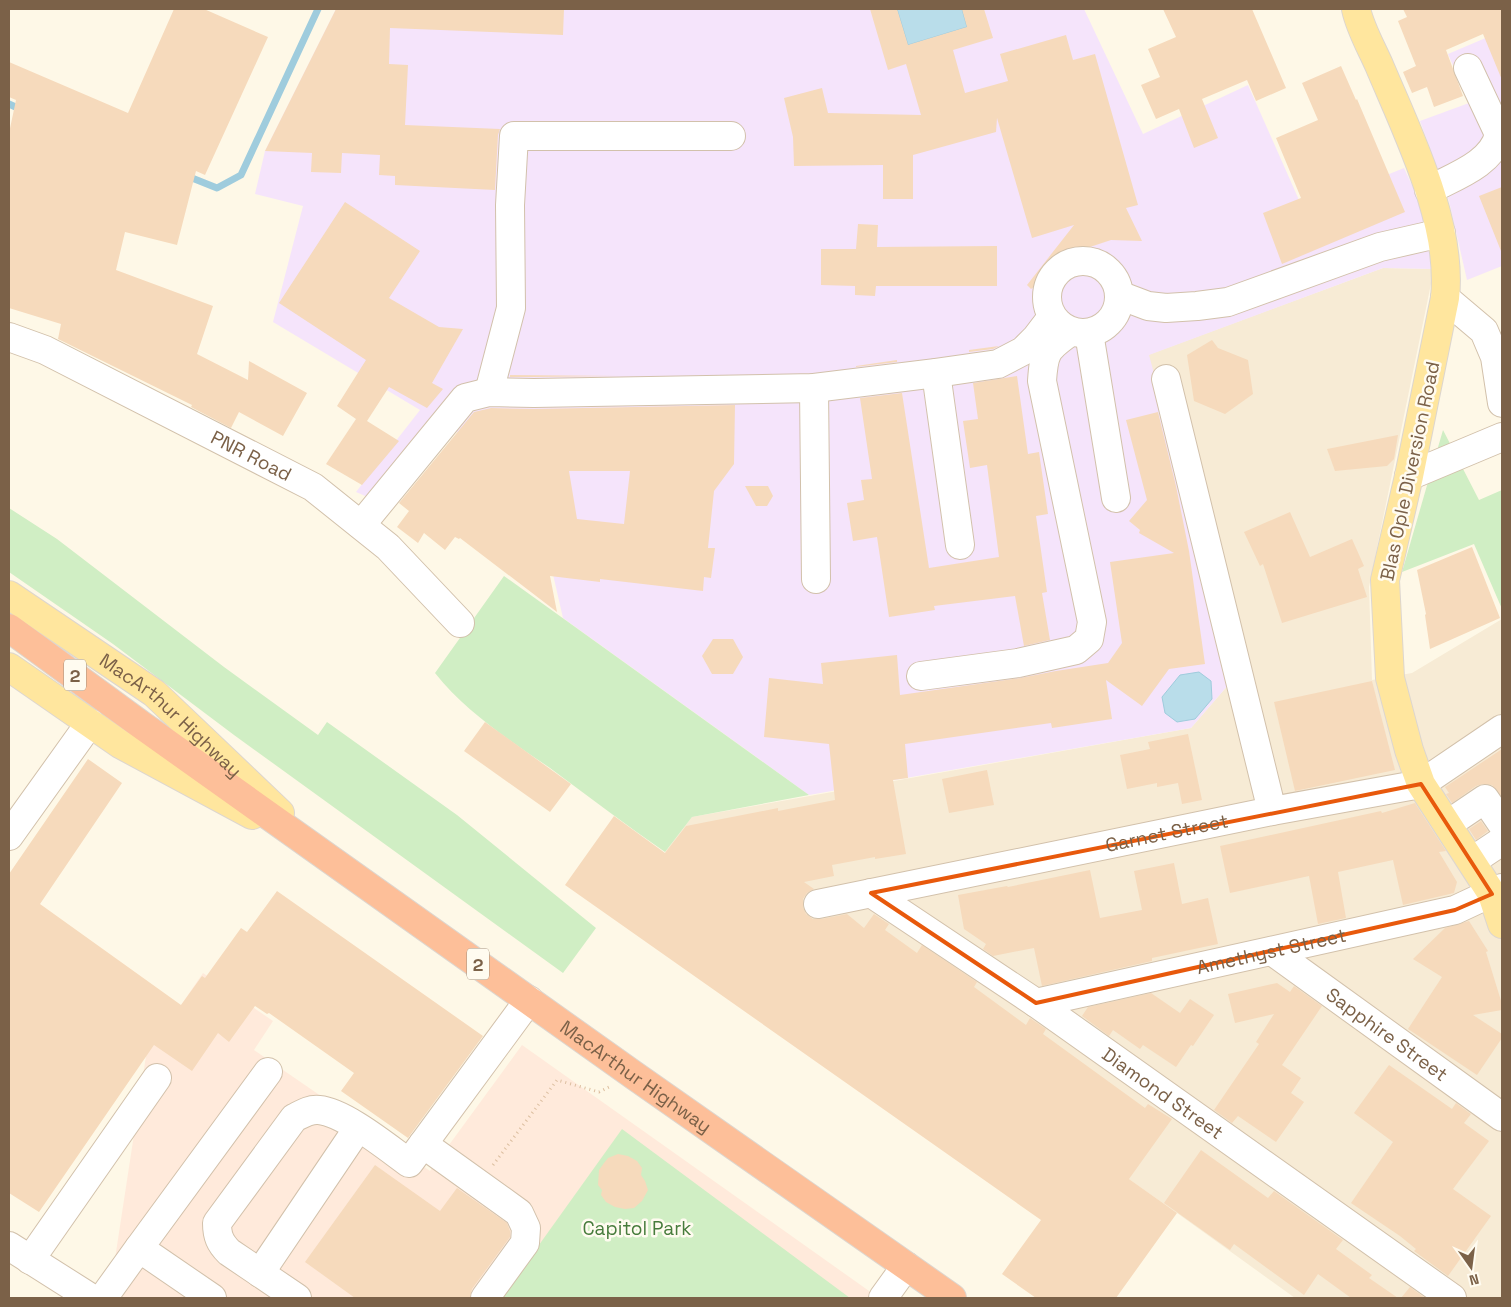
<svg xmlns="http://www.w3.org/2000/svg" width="1511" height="1307" font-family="'Space Grotesk',sans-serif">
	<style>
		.residential { fill: #f7ebd5 }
		.commercial { fill: #ffeadb }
		.education { fill: #f5e4fb }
		.green { fill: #d0eec4 }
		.water { fill: #b9ddea; stroke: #9fccdd }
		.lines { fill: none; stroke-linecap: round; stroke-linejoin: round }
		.stream { stroke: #9fccdd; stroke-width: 7 }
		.building { fill: #f6dabc; fill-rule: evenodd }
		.minor-casing { stroke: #d2c1ab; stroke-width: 30 }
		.major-casing { stroke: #ddd6cf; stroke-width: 30 }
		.highway-casing { stroke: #ddd6cf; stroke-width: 30 }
		.path { stroke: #dcbe9f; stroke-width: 3; stroke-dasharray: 1 4; stroke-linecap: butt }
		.minor { stroke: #fff; stroke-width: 28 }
		.major { stroke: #ffe69e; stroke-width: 28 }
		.highway { stroke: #fdbf99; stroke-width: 28 }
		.marked { fill: none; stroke: #e8590c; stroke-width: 4; stroke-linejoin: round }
		.labels { text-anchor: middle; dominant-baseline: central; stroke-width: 5; stroke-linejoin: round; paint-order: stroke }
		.shield { fill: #fffbf0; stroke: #a38f7a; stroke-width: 1 }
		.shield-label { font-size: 18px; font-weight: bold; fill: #7b6148 }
		.street-label { font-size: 19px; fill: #7b6148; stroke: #fffbf0 }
		.park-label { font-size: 19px; fill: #477c3c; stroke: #fffbf0 }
	</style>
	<rect width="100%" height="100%" fill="#fef8e7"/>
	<polygon class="residential" points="1383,268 1434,269 1369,587 1372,680 1412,673 1502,619 1502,1298 1295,1298 1177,1213 665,852 692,817 1191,728 1236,676 1148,355"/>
	<polygon class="commercial" points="203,973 273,1021 254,1050 430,1171 522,1045 879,1298 109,1298 146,1056"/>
	<g class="education">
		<polygon points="336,9 1084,9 1143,134 1248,85 1303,209 1404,168 1422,207 1434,269 1383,268 1149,355 1236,676 1191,728 809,795 563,618 527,461 452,430 391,507 356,492 420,410 273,322 303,206 255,194 265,151"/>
		<polygon points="1502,31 1502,266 1467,280 1449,201 1420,121 1469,103 1448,54"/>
	</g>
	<g class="green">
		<polygon points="1443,430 1479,500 1502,490 1502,609 1474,544 1402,572"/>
		<polygon points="9,508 57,539 224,667 318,735 327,722 457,815 596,928 563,973 234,735 113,644 9,572"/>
		<path d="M504,576L809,795L692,817L665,852C626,825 588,796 550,768C509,740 466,712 435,673Z"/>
		<polygon points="622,1129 850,1298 501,1298"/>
	</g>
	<g class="water">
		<polygon points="897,9 962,9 967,27 908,45"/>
		<polygon points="1199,672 1211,681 1212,699 1195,719 1177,722 1165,713 1162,697 1180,675"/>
	</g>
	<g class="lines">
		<g class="stream">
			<polyline points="9,104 22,110"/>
			<polyline points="187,176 217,188 241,175 318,9"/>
		</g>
	</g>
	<g class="building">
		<polygon points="174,9 204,9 268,37 205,175 196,171 177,245 125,232 116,270 213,306 197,354 248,380 249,361 307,393 283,436 239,412 231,428 191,407 192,405 58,339 61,324 9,308 9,133 16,100 9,97 9,62 128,113"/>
		<polygon points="336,9 564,9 563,35 390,28 389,64 408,65 405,125 500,129 498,135 495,190 395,185 395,176 379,175 380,155 342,153 341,173 311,172 312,153 265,151"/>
		<polygon points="870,9 897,9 908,45 967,27 962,9 984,9 993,38 953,50 965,93 1008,81 1000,54 1066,35 1073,60 1095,54 1138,205 1126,208 1142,241 1111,240 1090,247 1031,289 1027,285 1074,225 1032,238 997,118 996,132 913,155 913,199 883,199 883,165 794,166 793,137 784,98 822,88 828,113 921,115 906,64 888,70"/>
		<polygon points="1163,9 1252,9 1286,88 1256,101 1247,80 1202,99 1218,138 1194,148 1179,109 1156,119 1141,85 1160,77 1148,49 1176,37"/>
		<polygon points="1403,9 1502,9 1502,80 1483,34 1446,50 1463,96 1434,107 1427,87 1412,93 1403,72 1416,66 1398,21 1407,17"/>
		<polygon points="1341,66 1356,100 1357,99 1405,212 1282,264 1263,213 1301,198 1276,138 1318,120 1302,83"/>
		<polygon points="1502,187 1502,251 1501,251 1479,196"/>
		<polygon points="345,202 420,251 389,298 439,327 463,329 432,383 443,389 427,408 389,387 367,421 399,441 362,485 326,464 356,419 337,406 366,360 279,303"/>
		<polygon points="858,224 878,225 877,247 997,246 997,286 876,286 875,296 855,295 855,286 821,285 821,249 856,249"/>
		<polygon points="1212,340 1218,348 1248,360 1253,394 1225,414 1194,401 1187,355"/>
		<polygon points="999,346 993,349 969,352 969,350"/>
		<polygon points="897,360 897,362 856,367 856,366"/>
		<polygon points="510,375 620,376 534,377 510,377"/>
		<polygon points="1017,376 1028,454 1039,452 1048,514 1036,516 1047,592 1042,593 1050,640 1024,646 1015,596 934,606 935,610 889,617 877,537 853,541 847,503 864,500 861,480 872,479 860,398 902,393 929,568 999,557 987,465 970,468 963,421 978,419 973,383"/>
		<path d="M735,405L734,464L714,491L708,548H715L711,578L704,577L703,591L600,579V582L550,576L557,612L460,538L459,539L455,537L445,550L424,533L418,543L397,527L409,511L399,503L474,412L491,408L534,409ZM569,471H630L624,524L577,519Z"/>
		<polygon points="1158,412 1176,486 1189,551 1205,664 1169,669 1142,706 1106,680 1112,719 1052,728 1051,723 905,744 908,778 893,780 906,854 875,859 875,857 832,865 834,876 804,882 814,889 807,893 803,899 803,907 806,914 813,919 821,919 847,914 864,928 874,914 889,924 885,930 917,953 922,945 977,982 974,987 1026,1025 1030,1018 1046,1029 1043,1034 1145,1108 1148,1104 1172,1119 1129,1179 1177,1213 1116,1298 1036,1298 1002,1274 1041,1220 565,885 614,816 665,853 686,826 778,808 778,811 835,800 829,744 764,737 769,678 823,684 821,663 897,655 900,695 1020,678 1056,671 1108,663 1122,643 1110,562 1174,553 1139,533 1140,530 1129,521 1147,500 1126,420"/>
		<polygon points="1398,435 1394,459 1387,466 1335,471 1327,449"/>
		<polygon points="745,486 768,486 773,496 767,506 756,506"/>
		<polygon points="1290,512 1310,557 1352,539 1364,566 1358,569 1367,597 1282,623 1263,564 1260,566 1244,532"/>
		<polygon points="1472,547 1500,618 1430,649 1425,615 1426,614 1417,570"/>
		<polygon points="713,639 733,639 743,657 733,674 712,674 702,656"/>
		<polygon points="1372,681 1395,770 1295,791 1274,702"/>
		<polygon points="485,722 571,784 550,812 464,751"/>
		<polygon points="1188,734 1202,800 1182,804 1178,783 1157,787 1157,783 1127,789 1120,755 1150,749 1148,742"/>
		<polygon points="1502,749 1502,797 1492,785 1483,784 1476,786 1452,803 1446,794 1449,793 1445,787"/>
		<polygon points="88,759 122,783 40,904 181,1005 202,976 205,978 241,928 247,932 277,891 483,1036 408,1138 341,1091 354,1073 269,1013 267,1014 255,1006 229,1042 218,1033 192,1071 154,1045 39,1212 9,1193 9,874"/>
		<polygon points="987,770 994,805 949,813 942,779"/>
		<polygon points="1415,803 1446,851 1439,852 1457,882 1454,893 1403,905 1393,860 1338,872 1346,918 1318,924 1309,876 1230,893 1220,846 1381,811 1382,813"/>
		<polygon points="1481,821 1488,831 1476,840 1469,829"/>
		<polygon points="1174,863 1182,904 1208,898 1218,944 1152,958 1152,961 1042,986 1034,948 993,956 983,949 986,944 964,929 958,895 1007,886 1008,887 1090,870 1100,918 1142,910 1134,871"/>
		<polygon points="1469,921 1488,951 1486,952 1502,1004 1502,1010 1473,1015 1502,1034 1502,1038 1477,1075 1408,1029 1442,977 1413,959 1445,928"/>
		<polygon points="1277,983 1290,992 1294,986 1322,1006 1282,1065 1301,1078 1291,1093 1304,1102 1276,1142 1238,1116 1232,1123 1214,1110 1259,1044 1256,1042 1274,1014 1235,1023 1228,994"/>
		<polygon points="1151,993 1180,1013 1190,999 1214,1015 1193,1046 1191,1045 1176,1067 1143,1045 1140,1049 1113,1030 1109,1036 1082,1016 1088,1007"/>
		<polygon points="1389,1065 1452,1109 1456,1103 1471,1114 1464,1123 1489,1141 1453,1189 1491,1216 1448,1276 1414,1251 1416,1249 1400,1236 1351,1203 1393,1142 1354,1113"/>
		<polygon points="1201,1150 1268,1198 1274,1191 1343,1240 1336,1249 1372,1275 1369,1278 1398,1298 1351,1298 1318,1274 1304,1295 1234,1244 1230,1250 1164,1203"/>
		<polygon points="618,1154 628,1156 637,1161 642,1168 641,1175 645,1181 648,1190 642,1201 634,1208 625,1209 615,1207 606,1202 601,1195 602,1190 598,1185 599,1170 604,1163 608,1158"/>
		<polygon points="375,1165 440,1211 457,1188 507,1223 510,1231 510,1237 472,1289 470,1298 355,1298 305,1262"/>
		<polygon points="1410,1287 1425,1298 1401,1298"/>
	</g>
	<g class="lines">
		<g class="minor-casing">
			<g id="minor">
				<path d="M1429,190C1453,177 1493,164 1499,134L1468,68"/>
				<circle cx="1083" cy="297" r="36"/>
				<polyline points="1119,295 1148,306 1166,308 1197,306 1228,302 1380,247 1441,233"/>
				<polyline points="1445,298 1484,331 1495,357 1502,403"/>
				<polyline points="1089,333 1116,498"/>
				<path id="s1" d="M9,337L45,350L313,487L388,547L460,623"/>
				<polyline points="936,373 960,545"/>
				<polyline points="1166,379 1272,811"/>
				<polyline points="814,388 816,579"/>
				<polyline points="489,392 511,308 510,205 514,136 731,136"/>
				<polyline points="1409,476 1502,437"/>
				<polyline points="361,525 465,398 489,392 534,393 814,388 936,373 998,364 1023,351 1036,338 1052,317"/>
				<path d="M921,676L1018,663L1076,650L1089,639L1092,622L1042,381C1044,352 1046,349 1070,332"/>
				<polyline points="1448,824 1485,799 1502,824"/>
				<polyline points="9,836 90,723"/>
				<polyline points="1472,861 1502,841"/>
				<path id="s2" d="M871,893L1036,1003L1452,1298"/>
				<path id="s3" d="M818,904L1272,811L1421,784L1502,729"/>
				<path id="s4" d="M1272,951L1502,1117"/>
				<path id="s5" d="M1036,1003L1455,910L1502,888"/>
				<polyline points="423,1144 519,1213 526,1228 525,1243 485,1298"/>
				<polyline points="9,1246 91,1298"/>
				<polyline points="139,1248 268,1072"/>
				<polyline points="30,1260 157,1078"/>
				<polyline points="260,1273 358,1128"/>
				<polyline points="103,1298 139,1248 212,1298"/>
				<path d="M297,1298L229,1252C220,1243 217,1236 217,1223L294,1118C302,1114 309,1109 319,1110C344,1112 388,1148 409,1163L529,1000"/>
				<polyline points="883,1298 906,1266"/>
			</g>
		</g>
		<g class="major-casing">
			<g id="major">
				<path d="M1356,9C1360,28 1371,47 1379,65C1408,134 1453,223 1445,298L1409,476L1385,580L1390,678L1409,750L1421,784L1492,894L1502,924"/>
				<path id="s6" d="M9,595L154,693L280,813"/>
				<polyline points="9,667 120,744 252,815"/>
			</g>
		</g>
		<g class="highway-casing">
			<g id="highway">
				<path id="s7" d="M9,628L140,724L635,1076L952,1298"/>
			</g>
		</g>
		<polyline class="path" points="493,1165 557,1080 599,1092 609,1087"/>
		<use href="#minor" class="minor"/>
		<use href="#major" class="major"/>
		<use href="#highway" class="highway"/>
	</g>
	<path class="marked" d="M1421,784L1492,894L1455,910L1036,1003L871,893Z"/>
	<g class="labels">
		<g class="shield">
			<rect x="64" y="659.5" width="22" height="31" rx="4"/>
			<rect x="467" y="948.5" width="22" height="31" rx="4"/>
		</g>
		<g class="shield-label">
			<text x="75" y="675">2</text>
			<text x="478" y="964">2</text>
		</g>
		<g class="street-label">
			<text stroke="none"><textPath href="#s1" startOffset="270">PNR Road</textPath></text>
			<text transform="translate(1410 471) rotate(-78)">Blas Ople Diversion Road</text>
			<text stroke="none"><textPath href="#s6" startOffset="202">MacArthur Highway</textPath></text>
			<text stroke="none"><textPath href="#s3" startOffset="356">Garnet Street</textPath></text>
			<text stroke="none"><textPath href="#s5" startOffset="241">Amethyst Street</textPath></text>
			<text stroke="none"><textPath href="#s4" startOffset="142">Sapphire Street</textPath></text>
			<text stroke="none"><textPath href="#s7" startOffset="771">MacArthur Highway</textPath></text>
			<text stroke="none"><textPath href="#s2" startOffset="354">Diamond Street</textPath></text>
		</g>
		<g class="park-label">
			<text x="637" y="1228">Capitol Park</text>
		</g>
	</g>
	<rect width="1511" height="1307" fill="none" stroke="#7b6148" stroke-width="20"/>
	<g transform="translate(1471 1267) rotate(166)" stroke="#fffbf0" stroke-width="4" paint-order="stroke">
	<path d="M0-4L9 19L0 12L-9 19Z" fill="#7b6148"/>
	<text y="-8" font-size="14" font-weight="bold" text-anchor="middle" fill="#7b6148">N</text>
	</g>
</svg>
